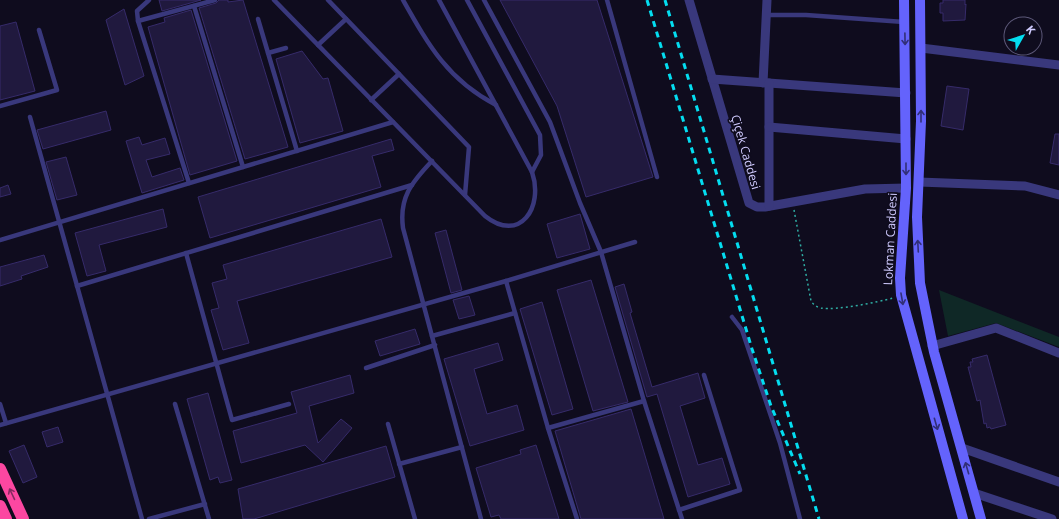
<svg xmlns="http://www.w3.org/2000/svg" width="1059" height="519" font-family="'Open Sans',sans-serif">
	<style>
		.green { fill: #0f2826 }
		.building { fill: #20193e; stroke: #362b6a }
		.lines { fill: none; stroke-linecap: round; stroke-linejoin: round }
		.path { stroke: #2fada3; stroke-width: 1.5; stroke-dasharray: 2 3; stroke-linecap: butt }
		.lane { stroke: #39387c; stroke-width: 4.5 }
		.street { stroke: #39387c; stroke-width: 9 }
		.secondary { stroke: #6463fc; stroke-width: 10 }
		.highway { stroke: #fc47a1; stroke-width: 12 }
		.rail { stroke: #04ddf0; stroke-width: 3; stroke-dasharray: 6 5; stroke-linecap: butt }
		.oneway { stroke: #312f77 }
		.oneway2 { stroke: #862a60 }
		.labels { text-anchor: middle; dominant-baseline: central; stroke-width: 3.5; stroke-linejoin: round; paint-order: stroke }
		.street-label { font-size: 12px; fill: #cfcafe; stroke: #0f0c1e }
	</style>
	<rect width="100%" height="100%" fill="#0f0c1e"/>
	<polygon class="green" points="939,290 1059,337 1059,347 996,323 948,336"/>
	<g class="building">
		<polygon points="159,0 201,0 162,11"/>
		<polygon points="219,0 228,0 228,2 243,0 288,147 245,159 199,8 216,3"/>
		<polygon points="500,0 597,0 653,177 586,197 557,106"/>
		<polygon points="943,0 965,0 965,5 966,4 965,20 943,21 943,13 940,13 940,3 943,3"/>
		<polygon points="124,9 144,76 125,85 106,20"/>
		<polygon points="191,10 237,161 190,175 148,27 165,22 164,18"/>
		<polygon points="16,22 35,91 0,100 0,26"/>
		<polygon points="302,51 323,79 328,78 343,131 300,143 276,59"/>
		<polygon points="947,86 969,89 963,130 941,126"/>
		<polygon points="106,111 111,130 43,149 37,130"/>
		<polygon points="1055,134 1059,134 1059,165 1050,163"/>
		<polygon points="139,137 142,145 165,138 170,154 146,160 152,177 180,168 184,180 142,193 126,141"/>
		<polygon points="391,139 394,150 372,156 381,187 210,238 198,197"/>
		<polygon points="66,157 77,195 57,200 46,162"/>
		<polygon points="8,185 11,194 0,197 0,188"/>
		<polygon points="163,209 167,227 99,245 106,271 87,276 75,233"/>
		<polygon points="580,214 590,249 557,258 547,224"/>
		<polygon points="381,219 392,257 237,301 249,343 223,350 211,310 219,308 212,283 227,279 223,265"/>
		<polygon points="446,230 462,290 451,293 435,233"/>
		<polygon points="44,255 48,267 21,276 22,279 0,286 0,267"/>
		<polygon points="591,280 628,402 593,411 557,290"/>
		<polygon points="624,284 632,312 630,313 652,387 698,373 705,398 680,406 698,465 722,458 730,484 688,497 657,394 647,397 615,287"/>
		<polygon points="469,296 475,315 459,319 453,300"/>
		<polygon points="542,302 573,409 552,415 520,309"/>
		<polygon points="415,329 420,344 380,356 375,341"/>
		<polygon points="498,343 503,360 474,369 487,414 517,405 524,430 470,446 444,359"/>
		<polygon points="987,355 1006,425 991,429 990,427 987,428 986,423 984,424 980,400 977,401 968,367 971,367 970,362 973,362 972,359"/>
		<polygon points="350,375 354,393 309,406 318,443 341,419 352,428 323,462 305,445 241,463 233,431 297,413 291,392"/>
		<polygon points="208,393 232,480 220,483 218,477 210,480 187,399"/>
		<polygon points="631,409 664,519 581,519 555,431"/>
		<polygon points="58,427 63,442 47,447 42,432"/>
		<polygon points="24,445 37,477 23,483 9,451"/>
		<polygon points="536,445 559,519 501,519 499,515 491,517 476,468 521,454 520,450"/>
		<polygon points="386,446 395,477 254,519 243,519 238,489"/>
	</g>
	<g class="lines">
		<path class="path" d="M794,210L811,301C813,304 816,307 821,308C835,311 878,302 893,298"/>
		<g class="lane">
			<polyline points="149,0 137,11 138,21 189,183"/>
			<path d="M274,0L485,216C520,244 544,207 532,172L439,0"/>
			<polyline points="328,0 469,147 465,195"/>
			<path d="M403,0C429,46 448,80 496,105"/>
			<polyline points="467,0 540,135 541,155 532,172"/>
			<polyline points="484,0 550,122 580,203 601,252 644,401 682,519"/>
			<polyline points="607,0 657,177"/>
			<polyline points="194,6 243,167"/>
			<polyline points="766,15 806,15 904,22"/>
			<polyline points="258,19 297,151"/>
			<polyline points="138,21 215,0"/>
			<polyline points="318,45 346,19"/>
			<polyline points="268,53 286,48"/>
			<polyline points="371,100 399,74"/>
			<polyline points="0,106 57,90 39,30"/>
			<polyline points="30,117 142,519"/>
			<path d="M432,161C411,183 399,198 403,228L481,519"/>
			<polyline points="0,240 393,122"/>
			<polyline points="186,253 232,420 289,404"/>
			<polyline points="506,281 548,428 577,519"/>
			<polyline points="77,286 412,185"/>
			<polyline points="732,317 742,330 780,443 800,519"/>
			<polyline points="432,336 515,313"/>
			<polyline points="366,368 435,345"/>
			<polyline points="0,404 6,423"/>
			<polyline points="175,404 209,519"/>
			<polyline points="388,424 415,519"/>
			<polyline points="0,425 506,281 635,242"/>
			<polyline points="548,428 644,401"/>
			<polyline points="399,464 462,447"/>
			<polyline points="679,510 740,490 704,375"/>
			<polyline points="149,519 205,504"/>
		</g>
		<g class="street">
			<polyline points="689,0 749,203 757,207 765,207 865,189 906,188"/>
			<polyline points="921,48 1059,65"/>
			<polyline points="712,79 906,93"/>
			<polyline points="763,83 767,0"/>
			<polyline points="769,83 769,206"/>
			<polyline points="769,127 906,139"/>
			<polyline points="919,182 1025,186 1059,195"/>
			<polyline points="932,346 996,328 1059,353"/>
			<polyline points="962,448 1059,482"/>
			<polyline points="974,493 1052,519"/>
		</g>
		<g class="secondary">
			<polyline points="904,0 906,188 900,278 901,295 963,519"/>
			<polyline points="920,0 921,121 917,217 920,283 934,352 981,519"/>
		</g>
		<g class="highway">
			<polyline points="0,469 23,519"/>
			<polyline points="0,506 6,519"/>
		</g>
		<g class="rail">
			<polyline points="647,0 752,349 771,406 800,474"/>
			<polyline points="665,0 819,519"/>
		</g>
	</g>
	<defs><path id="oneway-shaft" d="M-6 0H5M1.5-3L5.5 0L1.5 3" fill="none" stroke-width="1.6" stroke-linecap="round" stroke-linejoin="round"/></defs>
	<g class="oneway">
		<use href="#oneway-shaft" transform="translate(905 39) rotate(89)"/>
		<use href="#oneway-shaft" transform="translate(921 116) rotate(-90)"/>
		<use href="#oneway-shaft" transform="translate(906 169) rotate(90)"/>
		<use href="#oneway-shaft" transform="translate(918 246) rotate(-93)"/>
		<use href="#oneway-shaft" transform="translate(902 299) rotate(80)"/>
		<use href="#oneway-shaft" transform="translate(936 424) rotate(74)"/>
		<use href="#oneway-shaft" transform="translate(967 468) rotate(-106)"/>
	</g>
	<use class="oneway2" href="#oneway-shaft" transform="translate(12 494) rotate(-115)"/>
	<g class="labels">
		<g class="street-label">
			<text transform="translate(746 152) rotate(74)">Çiçek Caddesi</text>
			<text transform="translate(890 239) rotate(-87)">Lokman Caddesi</text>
		</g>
	</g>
	<g transform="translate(1023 36) rotate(51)"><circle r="19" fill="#0f0c1e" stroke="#5c5878"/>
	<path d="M0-3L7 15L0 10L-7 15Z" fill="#04ddf0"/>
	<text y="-6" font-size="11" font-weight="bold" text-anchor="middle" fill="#cfcafe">K</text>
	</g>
</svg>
